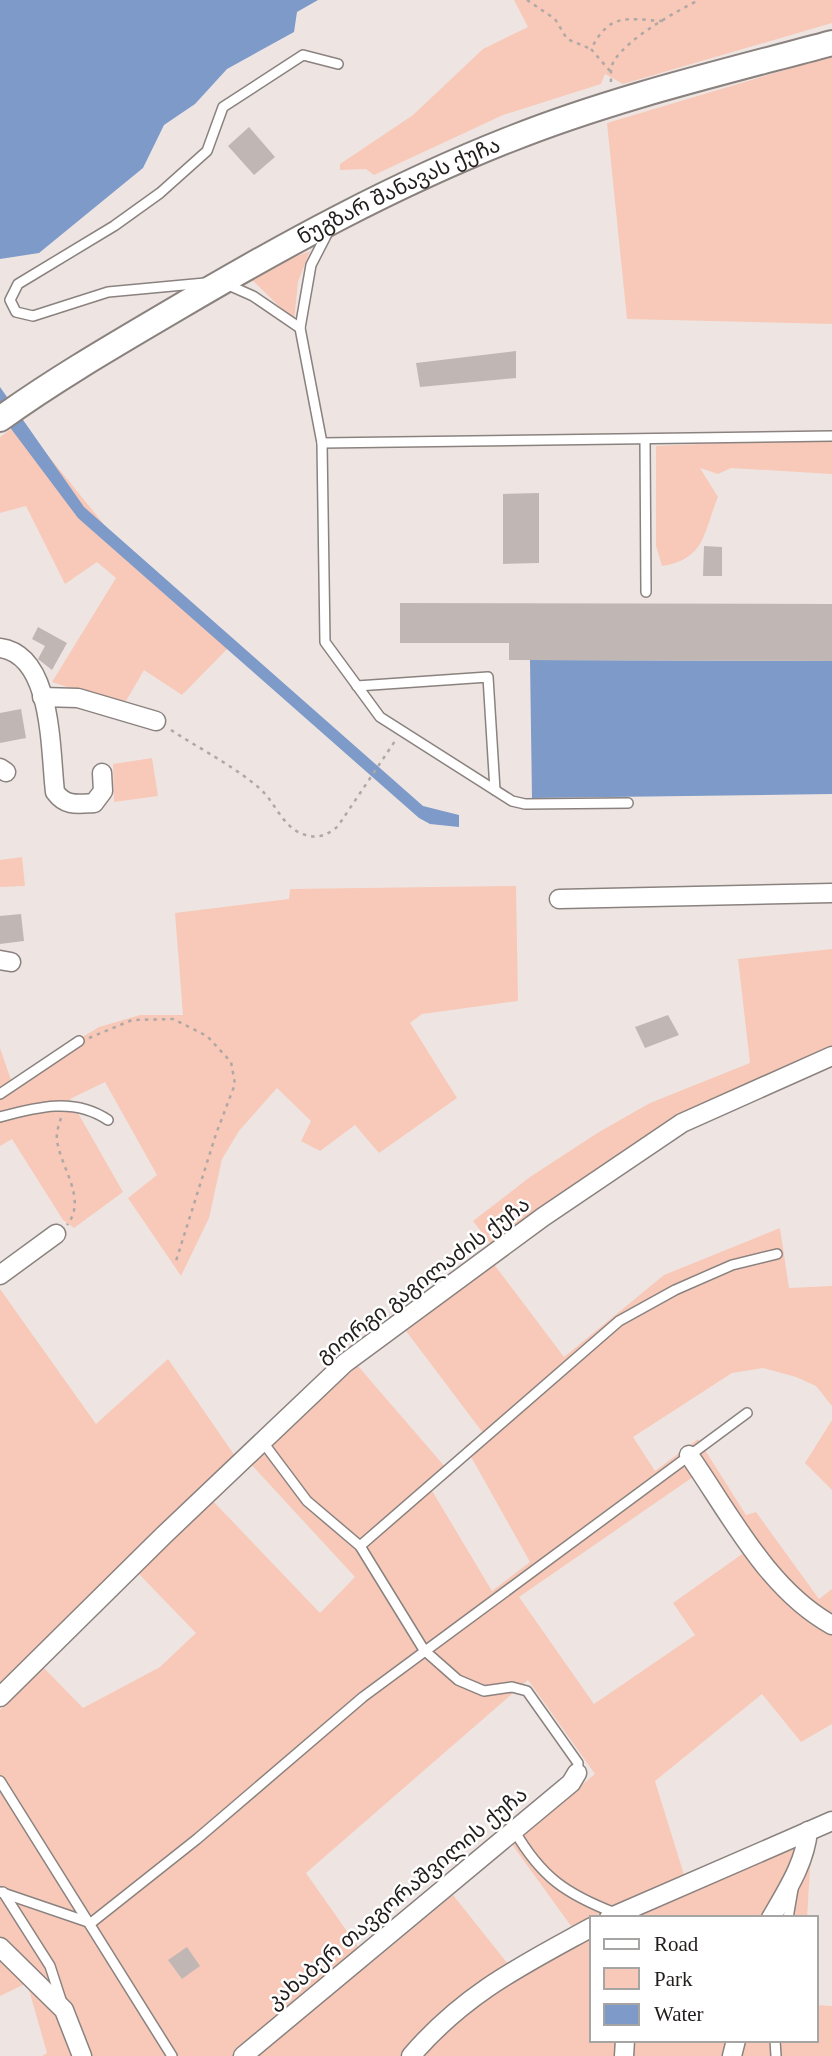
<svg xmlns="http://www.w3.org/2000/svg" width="832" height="2056" font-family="'Times New Roman','Noto Sans Georgian',serif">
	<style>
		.green { fill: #f8c9b8; fill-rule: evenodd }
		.water { fill: #7d9ac9 }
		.building { fill: #c0b7b4 }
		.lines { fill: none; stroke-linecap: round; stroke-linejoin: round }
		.service-casing { stroke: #8a827f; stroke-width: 12 }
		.minor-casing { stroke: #8a827f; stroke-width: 21 }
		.secondary-casing { stroke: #8a827f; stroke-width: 28 }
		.path { stroke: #afa8a5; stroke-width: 2.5; stroke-dasharray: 3.5 5; stroke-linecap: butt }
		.service { stroke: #fff; stroke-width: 9 }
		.minor { stroke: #fff; stroke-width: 18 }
		.secondary { stroke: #fff; stroke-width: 24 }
		.labels { text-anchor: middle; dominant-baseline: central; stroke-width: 5; stroke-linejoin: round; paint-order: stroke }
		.street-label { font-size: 21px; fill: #201d1c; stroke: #fff }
	</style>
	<rect width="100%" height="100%" fill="#eee5e2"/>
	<g class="green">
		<polygon points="514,0 832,0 832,23 623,84 605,74 601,84 503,115 374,175 366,169 340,170 340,164 413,115 483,49 528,27"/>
		<polygon points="832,56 832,324 627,319 607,123"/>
		<polygon points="310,251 298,282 294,321 248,276"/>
		<polygon points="21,422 106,527 234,642 182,695 144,670 123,706 52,682 116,578 97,562 65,584 26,506 0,513 0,437"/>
		<path d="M832,438V474L731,468L718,474L700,468L718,497C703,533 706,559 662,566L656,546V446Z"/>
		<polygon points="152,758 158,796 114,802 113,764"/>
		<polygon points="22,857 25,886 0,887 0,860"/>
		<polygon points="516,886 518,1001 422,1014 410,1023 457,1098 379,1153 355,1125 320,1151 301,1141 311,1121 277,1088 239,1131 222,1159 209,1218 181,1276 128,1198 157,1175 105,1082 70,1099 123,1192 74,1228 63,1220 12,1139 0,1146 0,1048 11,1080 99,1027 140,1015 183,1015 175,913 289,899 290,889"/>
		<polygon points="832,949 832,1050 744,1085 682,1115 493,1247 473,1221 530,1177 599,1132 650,1103 750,1063 738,959"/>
		<path d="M780,1228L789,1288L832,1286V1406L816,1386L796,1377L763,1368L732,1373L633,1437L655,1471L698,1439L746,1515L756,1512L819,1599L832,1589V1724L801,1742L762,1694L655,1781L685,1878L571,1926L511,1843L595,1774L528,1680L306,1873L370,1964L453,1895L512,1969L592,1933V2040H816V2005L832,2006V2056H42L47,2053L27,1983L0,1996V1710L42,1666L83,1708L160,1667L196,1633L137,1572L212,1500L320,1613L355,1577L248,1461L358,1366L452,1475L431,1489L492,1591L530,1562L465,1446L483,1433L406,1331L493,1263L564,1357L664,1275ZM693,1477L745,1552L673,1603L695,1635L594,1704L519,1597Z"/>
		<polygon points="0,1289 96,1424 168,1359 235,1456 0,1690"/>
		<polygon points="832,1420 832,1490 805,1463"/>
		<polygon points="812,1836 807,1918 629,1918"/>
	</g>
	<g class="water">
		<polygon points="0,0 318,0 297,12 294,32 227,69 195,104 164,125 143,168 39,253 0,259"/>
		<polygon points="0,387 84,507 423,806 459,815 459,827 430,824 419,818 78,518 0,414"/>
		<polygon points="530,660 832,661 832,794 532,798"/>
	</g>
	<g class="building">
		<polygon points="249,127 275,157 254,175 228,146"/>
		<polygon points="516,351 516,378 420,387 416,363"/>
		<polygon points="539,493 539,563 503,564 503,494"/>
		<polygon points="704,546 722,547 722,576 703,576"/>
		<polygon points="400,603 832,604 832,661 509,660 509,643 400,643"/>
		<polygon points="38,627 67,643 52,670 38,659 45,646 32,639"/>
		<polygon points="21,709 26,738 0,743 0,713"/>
		<polygon points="21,914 24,941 0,944 0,916"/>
		<polygon points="668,1015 679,1035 645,1048 635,1027"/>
		<polygon points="187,1947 200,1966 182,1979 168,1960"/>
	</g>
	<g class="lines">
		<g class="service-casing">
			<g id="service">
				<polyline points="329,230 311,265 300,328 322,443 325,642 380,717 512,801 525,804 628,803"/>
				<polyline points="205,283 108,292 33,316 16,312 10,300 18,284 114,226 160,193 207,151 223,107 303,55 338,64"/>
				<polyline points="226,284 253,296 300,328"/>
				<polyline points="645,440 646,592"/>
				<polyline points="322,443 832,436"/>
				<polyline points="357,686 488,677 495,790"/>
				<polyline points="0,1094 79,1041"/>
				<path d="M0,1117C37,1107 74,1097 108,1120"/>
				<polyline points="262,1441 307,1501 360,1546 424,1650 458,1680 484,1691 512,1687 527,1691 578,1763 577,1773"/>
				<polyline points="360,1546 619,1321 675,1290 732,1265 777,1254"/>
				<polyline points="0,1781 172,2056"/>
				<path d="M514,1830C541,1877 566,1894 615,1913"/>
				<polyline points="0,1892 91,1923 197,1839 363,1697 747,1413"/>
				<polyline points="3,1892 50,1966 62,2003"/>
				<polyline points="788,1918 793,1889"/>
				<polyline points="775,2040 776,2056"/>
			</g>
		</g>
		<g class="minor-casing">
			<g id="minor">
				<path d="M0,648C53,655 50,750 55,792C66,807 78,804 94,803L103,791L102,773"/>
				<polyline points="42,697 78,698 156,721"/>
				<polyline points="0,768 6,772"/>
				<polyline points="559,899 832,893"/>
				<polyline points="0,960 11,962"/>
				<polyline points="0,1275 56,1234"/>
				<path d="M689,1455C730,1514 768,1590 832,1625"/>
				<polyline points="0,1697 164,1535 345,1363 543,1217 682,1123 832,1056"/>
				<polyline points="609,1918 832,1821"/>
				<path d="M771,1918C787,1890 805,1863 808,1831"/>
				<polyline points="0,1947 64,2010 82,2056"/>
				<polyline points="243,2056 571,1783 577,1773"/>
				<path d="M411,2056C465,1993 521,1966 592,1927"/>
				<polyline points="624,2056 625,2040"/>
				<polyline points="732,2056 736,2040"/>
			</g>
		</g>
		<g class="secondary-casing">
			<g id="secondary">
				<path id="s1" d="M0,419C57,378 118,343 179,307C284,245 394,185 508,140C613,98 724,72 832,43"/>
			</g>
		</g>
		<g class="path">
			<polyline points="527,0 555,19 567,39 591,49"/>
			<path d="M610,71L591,49C610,12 627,19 663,21"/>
			<path d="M611,82C611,75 610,67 614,61C628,38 675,12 699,0"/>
			<path d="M171,730C200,749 232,765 258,787C274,800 280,822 298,832C314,840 326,837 338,826L395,741"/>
			<polyline points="89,1038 132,1020 173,1019 207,1036 231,1062 235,1084 216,1134 176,1261"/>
			<path d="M61,1118C59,1124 56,1133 57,1140C60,1167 88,1199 67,1225"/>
		</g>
		<use href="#service" class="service"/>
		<use href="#minor" class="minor"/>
		<use href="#secondary" class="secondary"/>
	</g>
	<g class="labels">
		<g class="street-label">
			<text stroke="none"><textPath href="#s1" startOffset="460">ნუგზარ შანავას ქუჩა</textPath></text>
			<text transform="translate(423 1280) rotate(-37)">გიორგი გაგილაძის ქუჩა</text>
			<text transform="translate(397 1898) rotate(-40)">კახაბერ თავგორაშვილის ქუჩა</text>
		</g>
	</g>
	<rect x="590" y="1916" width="228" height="126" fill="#ffffff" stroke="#a6a5a4" stroke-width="2"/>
	<rect x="604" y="1939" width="35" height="10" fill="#ffffff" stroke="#a6a5a4" stroke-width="2"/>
	<text x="654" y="1951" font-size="21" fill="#201d1c">Road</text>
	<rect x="604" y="1968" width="35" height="21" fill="#f8c9b8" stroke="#a6a5a4" stroke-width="2"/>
	<text x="654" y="1986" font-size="21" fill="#201d1c">Park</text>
	<rect x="604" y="2004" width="35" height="21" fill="#7d9ac9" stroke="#a6a5a4" stroke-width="2"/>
	<text x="654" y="2021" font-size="21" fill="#201d1c">Water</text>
</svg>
